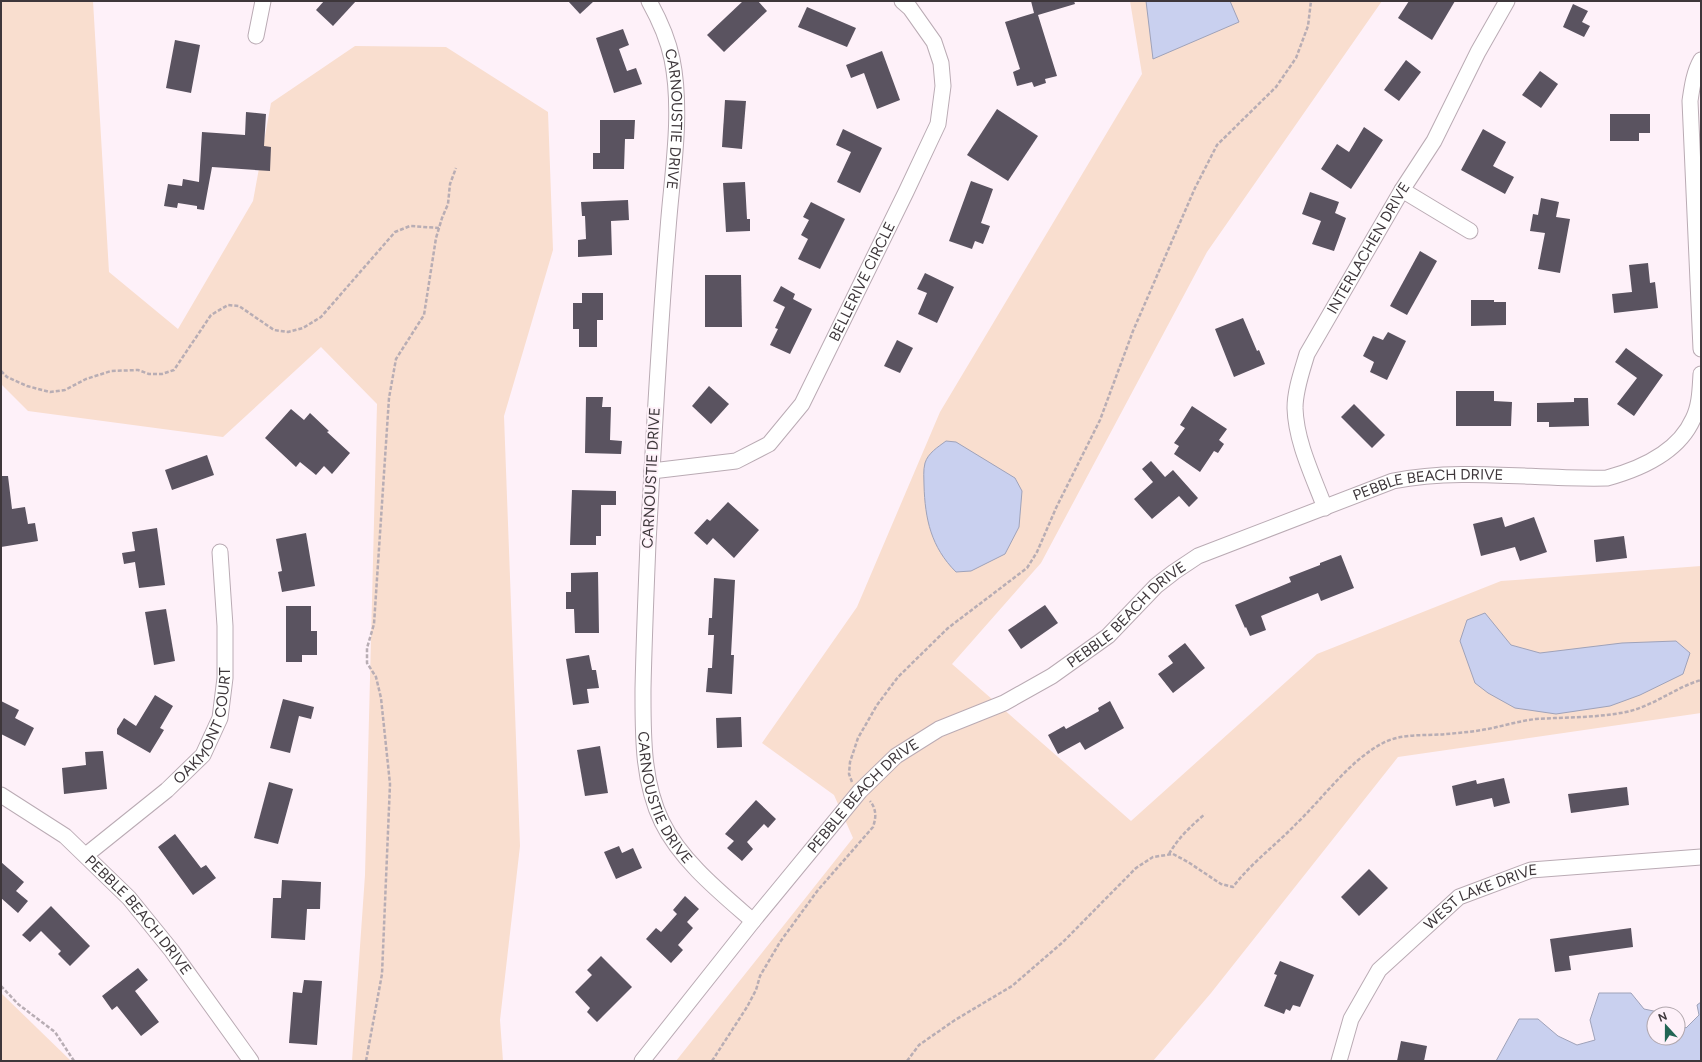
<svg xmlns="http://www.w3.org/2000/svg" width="1702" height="1062" font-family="Figtree,sans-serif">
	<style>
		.green { fill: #f9decf }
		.water { fill: #c9d0ef; stroke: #9fa2b9 }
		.building { fill: #5a5360 }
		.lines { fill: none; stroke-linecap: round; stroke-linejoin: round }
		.minor-casing { stroke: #baabb4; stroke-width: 17 }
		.path { stroke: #b8adb4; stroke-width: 2.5; stroke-dasharray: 4 2; stroke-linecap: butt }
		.minor { stroke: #fff; stroke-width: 15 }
		.labels { text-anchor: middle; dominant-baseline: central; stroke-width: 4; stroke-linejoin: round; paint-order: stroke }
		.street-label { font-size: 15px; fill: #3e373b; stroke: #fef1f9 }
	</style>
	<rect width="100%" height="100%" fill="#fef1f9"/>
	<g class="green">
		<polygon points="1,1 93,1 109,272 178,329 253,201 271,103 355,46 446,47 548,112 553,250 504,416 520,846 500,1020 503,1061 352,1061 365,875 377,404 321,347 223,437 28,411 1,384"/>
		<polygon points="1130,1 1382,1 1207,252 1041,563 952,664 1131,821 1317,654 1501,581 1701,566 1701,713 1398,757 1211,993 1153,1061 676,1061 853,838 834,795 762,743 857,607 940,412 1142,74"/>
		<polygon points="1,993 71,1061 1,1061"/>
	</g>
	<g class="water">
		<polygon points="1146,1 1230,1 1239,22 1153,59"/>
		<path d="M946,441L956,442L1015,478L1022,491L1019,527L1005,554L971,571L956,572C931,547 925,519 924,485C924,479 923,470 925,463C928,453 938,447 946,441Z"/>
		<polygon points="1485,613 1511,645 1540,653 1622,643 1676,641 1690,653 1683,674 1640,695 1610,706 1556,714 1515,708 1488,693 1475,683 1460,641 1467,620"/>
		<polygon points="1599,993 1631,993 1644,1009 1668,1014 1654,1014 1654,1038 1678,1038 1678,1022 1686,1028 1699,1015 1697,1005 1701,1002 1701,1061 1496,1061 1519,1019 1538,1019 1558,1036 1577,1045 1595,1040 1590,1020"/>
	</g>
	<g class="building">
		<polygon points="324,1 356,1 333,26 316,10"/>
		<polygon points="568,1 594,1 580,14"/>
		<polygon points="743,1 758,1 767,11 724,52 707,35"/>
		<polygon points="1031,1 1074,1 1075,4 1038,15 1057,76 1045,79 1046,83 1034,87 1032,82 1017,86 1013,72 1020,69 1005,22 1034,13"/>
		<polygon points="1409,1 1455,1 1432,40 1398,18"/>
		<polygon points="1573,4 1588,11 1582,22 1590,26 1584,37 1563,27"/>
		<polygon points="807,7 856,28 847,47 798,27"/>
		<polygon points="623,29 629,45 619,49 627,71 636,68 642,84 614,93 596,38"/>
		<polygon points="175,40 200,45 191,93 166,88"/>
		<polygon points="882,51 900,100 877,109 864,73 851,78 846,65"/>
		<polygon points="1406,60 1421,72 1399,101 1384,90"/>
		<polygon points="1540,71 1558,84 1541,108 1522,95"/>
		<polygon points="725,100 746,101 742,149 722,147"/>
		<polygon points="997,109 1038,136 1008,181 967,155"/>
		<polygon points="246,112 266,114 264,146 271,147 270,171 212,167 204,210 197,209 197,206 178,203 177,208 164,206 168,184 182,186 183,179 199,182 202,132 245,135"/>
		<polygon points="1610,114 1650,114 1650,133 1639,133 1639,141 1610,141"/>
		<polygon points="600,120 635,120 634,139 625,139 624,169 593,169 593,153 600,153"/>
		<polygon points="1364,127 1383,140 1351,189 1321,169 1337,144 1349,152"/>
		<polygon points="843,129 882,148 860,193 837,182 851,152 836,145"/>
		<polygon points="1483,129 1506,142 1493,166 1514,177 1505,194 1461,170"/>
		<polygon points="971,181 993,189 981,223 990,226 983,244 975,241 972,249 949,241"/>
		<polygon points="745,182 747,219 750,219 750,231 726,232 723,183"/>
		<polygon points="1310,192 1339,202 1335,213 1346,218 1334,251 1312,244 1321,221 1302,214"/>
		<polygon points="1541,198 1559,202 1556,217 1570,219 1560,273 1538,269 1545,233 1530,231 1533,214 1538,215"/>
		<polygon points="628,200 629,220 611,221 612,255 578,257 578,240 586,239 585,216 582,216 581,202"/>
		<polygon points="811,202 845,219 820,269 798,259 808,239 801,235 809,220 803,217"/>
		<polygon points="1420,251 1437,261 1407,315 1390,306"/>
		<polygon points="1648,263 1650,283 1655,282 1658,308 1614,313 1612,294 1632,292 1629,265"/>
		<polygon points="925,273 954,287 937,323 918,314 927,293 917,289"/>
		<polygon points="705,275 741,275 742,327 705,327"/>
		<polygon points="781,286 795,294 793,299 812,309 790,354 770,345 778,329 775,328 785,307 773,301"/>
		<polygon points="582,293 603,293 603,320 597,320 597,347 579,347 579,329 573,329 573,303 582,303"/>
		<polygon points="1471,300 1494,300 1494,302 1506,302 1506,325 1471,326"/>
		<polygon points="1243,318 1257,351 1259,350 1265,364 1234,377 1215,329"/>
		<polygon points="1388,332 1406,341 1387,380 1370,372 1374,362 1363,356 1373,336 1383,340"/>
		<polygon points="897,340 913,348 900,373 884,366"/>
		<polygon points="1626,348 1663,375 1634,416 1617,404 1637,378 1615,362"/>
		<polygon points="709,386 729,404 711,424 692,406"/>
		<polygon points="1456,391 1494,391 1494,401 1512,402 1511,426 1456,426"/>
		<polygon points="586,397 603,397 602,407 611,407 610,440 622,441 621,454 585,453"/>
		<polygon points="1574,398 1588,398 1589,426 1549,427 1549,422 1537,422 1537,403 1574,402"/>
		<polygon points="1354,404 1385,435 1372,448 1341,417"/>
		<polygon points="1192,406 1227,429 1219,440 1224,444 1218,453 1214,451 1200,472 1174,454 1179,446 1174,443 1185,428 1180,425"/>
		<polygon points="291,409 304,420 310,413 329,431 327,432 350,453 332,474 324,466 316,475 300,462 296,467 265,438"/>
		<polygon points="207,455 214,475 172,490 165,470"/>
		<polygon points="1151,461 1165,477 1173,470 1198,498 1189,507 1179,496 1152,519 1134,499 1153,482 1142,469"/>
		<polygon points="1,476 8,476 12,509 25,507 28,524 35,523 38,541 1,547"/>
		<polygon points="572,490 616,491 616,505 601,505 601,536 596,536 596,545 570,545"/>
		<polygon points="728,502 759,530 734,558 713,538 707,545 694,533 707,519 710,521"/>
		<polygon points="1502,517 1505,527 1534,517 1547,552 1520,561 1515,547 1481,556 1473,524"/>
		<polygon points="157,528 165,585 139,588 135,562 124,564 122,553 135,551 132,532"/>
		<polygon points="306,533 315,586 282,592 278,572 282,571 276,539"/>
		<polygon points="1624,536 1627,558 1596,562 1594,540"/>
		<polygon points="1341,555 1354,588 1321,601 1318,593 1261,616 1266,630 1250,636 1246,627 1245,628 1235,605 1291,582 1289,577 1320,565 1320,563"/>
		<polygon points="598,572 599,633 575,633 574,609 566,609 566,592 571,592 571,573"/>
		<polygon points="714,578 735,580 731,655 734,655 732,694 706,692 708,668 712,668 714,635 708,635 709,618 712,618"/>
		<polygon points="1045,605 1058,623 1021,649 1008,630"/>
		<polygon points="286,606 311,606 311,631 317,631 317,655 302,655 302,662 286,662"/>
		<polygon points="166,609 175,661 154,665 145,612"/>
		<polygon points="1185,643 1205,668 1173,693 1158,674 1173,663 1168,656"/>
		<polygon points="589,655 592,670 596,670 599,688 587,689 589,703 573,705 566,659"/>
		<polygon points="155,695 173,706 160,728 164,730 150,753 117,734 117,729 124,718 136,726"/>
		<polygon points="283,699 314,707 311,719 299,716 290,753 270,748"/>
		<polygon points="1,701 19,710 15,718 34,728 25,746 1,734"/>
		<polygon points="1110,701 1124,728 1085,750 1080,742 1058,754 1048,735 1064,726 1066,729 1099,711 1098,708"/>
		<polygon points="741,717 742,747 717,748 716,718"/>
		<polygon points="600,746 608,793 585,796 577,750"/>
		<polygon points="103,751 107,789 64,794 62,768 86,765 85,752"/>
		<polygon points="1504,778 1510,803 1494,807 1492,798 1456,806 1452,786 1476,780 1477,784"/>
		<polygon points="269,782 293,789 278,844 254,838"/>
		<polygon points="1627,787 1629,805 1571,813 1568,794"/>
		<polygon points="756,800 776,819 768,828 764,824 747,842 753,849 742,861 727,848 734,841 725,834"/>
		<polygon points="175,834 201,868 206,865 216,878 193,895 158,847"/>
		<polygon points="619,846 622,853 633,848 642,868 616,879 604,852"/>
		<polygon points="1,862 24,882 16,891 28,901 18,913 1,898"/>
		<polygon points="1369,869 1388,888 1359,916 1341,897"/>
		<polygon points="282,880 321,882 320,909 307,909 305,940 271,938 273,898 281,898"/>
		<polygon points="685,896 699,909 687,922 693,928 678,945 683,950 671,963 646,939 656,928 661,932 677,914 673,910"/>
		<polygon points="51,906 90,946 70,966 58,954 61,951 41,931 30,942 22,935"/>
		<polygon points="1631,928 1633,947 1569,956 1571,970 1555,972 1550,939"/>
		<polygon points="601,956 632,987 597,1022 587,1012 590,1008 575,992 592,975 587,970"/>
		<polygon points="1280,961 1314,975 1300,1007 1293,1005 1290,1011 1286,1009 1284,1014 1264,1006 1277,975 1274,974"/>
		<polygon points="138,968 148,980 135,991 159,1022 141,1036 117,1006 112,1010 102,996"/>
		<polygon points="304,980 322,981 317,1045 289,1043 293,992 302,993"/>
		<polygon points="1401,1041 1427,1046 1424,1061 1397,1061"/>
	</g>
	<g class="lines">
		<g class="minor-casing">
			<g id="minor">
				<path id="s1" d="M649,1C659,19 668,39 672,59C683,113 672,174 668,229C659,333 654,438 648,543C646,592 644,640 643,689C643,733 642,781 662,822C681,861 721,893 753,921"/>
				<polyline points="256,36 263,1"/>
				<path d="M1701,60C1694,72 1692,87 1690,101L1701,349"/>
				<polyline points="1402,190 1470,231"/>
				<path id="s2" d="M652,471L736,461L769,444L802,404L906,192L938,124L943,86L941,63L934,42L910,8L902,1"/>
				<path id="s3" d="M1325,508C1313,476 1296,442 1295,408C1295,390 1302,371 1307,354L1402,190L1434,141L1478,52L1507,1"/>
				<path id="s4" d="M1,795L65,836L129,898L172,951L251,1061"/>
				<path id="s5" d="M86,855L167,790L203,755L220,718L225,678V626L220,552"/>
				<path id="s6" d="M642,1061L753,921L860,791L896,756L939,729L1004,703L1052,676L1108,636L1156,586L1174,572L1198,556L1393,481C1464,467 1536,480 1607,478C1640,469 1678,453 1693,419C1700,405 1700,389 1701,374"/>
				<path id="s7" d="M1339,1061L1351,1019L1379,970L1459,897L1531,870L1701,857"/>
			</g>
		</g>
		<g class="path">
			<polyline points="1,371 7,377 27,386 50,392 65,390 86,379 111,371 138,370 149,374 162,374 174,370 211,315 228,305 239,306 274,330 288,332 303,328 321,317 395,232 410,226 439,228"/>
			<polyline points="852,782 849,774 850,762 858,738 877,705 898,677 948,628 1027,568 1037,552 1056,508 1100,420 1133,331 1195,188 1217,145 1276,87 1296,58 1308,26 1311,1"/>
			<path d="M1169,854C1178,838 1191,826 1205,814"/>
			<polyline points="1,986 18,1004 55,1032 74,1061"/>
			<polyline points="366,1061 382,974 390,784 381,698 376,677 367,663 367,648 374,624 389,398 396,359 424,315 436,238 442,218 448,204 450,184 456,168"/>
			<path d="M712,1061L747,1007L756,990L760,976L780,942L818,890L873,827C876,818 877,810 870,801"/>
			<path d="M907,1061L919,1045L955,1020L1012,986L1063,942L1136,868L1153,857L1173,854L1188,862L1221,884L1233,887C1251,863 1276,845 1297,823C1324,797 1350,760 1383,743C1402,733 1426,736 1446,734C1458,733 1470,732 1482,730C1500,727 1518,721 1536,719C1566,717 1596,718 1626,712C1654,706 1674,688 1701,680"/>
		</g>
		<use href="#minor" class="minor"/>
	</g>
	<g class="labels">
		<g class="street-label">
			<text stroke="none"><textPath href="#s1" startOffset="123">CARNOUSTIE DRIVE</textPath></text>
			<text stroke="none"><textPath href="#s3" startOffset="283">INTERLACHEN DRIVE</textPath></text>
			<text stroke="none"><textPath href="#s2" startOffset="310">BELLERIVE CIRCLE</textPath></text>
			<text transform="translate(651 478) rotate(-87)">CARNOUSTIE DRIVE</text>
			<text stroke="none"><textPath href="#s6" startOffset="1006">PEBBLE BEACH DRIVE</textPath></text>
			<text stroke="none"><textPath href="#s6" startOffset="670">PEBBLE BEACH DRIVE</textPath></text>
			<text stroke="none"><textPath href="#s5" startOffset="181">OAKMONT COURT</textPath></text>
			<text stroke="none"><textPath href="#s1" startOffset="807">CARNOUSTIE DRIVE</textPath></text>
			<text stroke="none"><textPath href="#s6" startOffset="346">PEBBLE BEACH DRIVE</textPath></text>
			<text stroke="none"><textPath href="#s7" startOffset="228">WEST LAKE DRIVE</textPath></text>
			<text stroke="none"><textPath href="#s4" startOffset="184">PEBBLE BEACH DRIVE</textPath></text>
		</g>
	</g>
	<rect width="1702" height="1062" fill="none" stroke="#3e373b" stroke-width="4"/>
	<g transform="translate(1666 1026) rotate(339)"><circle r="19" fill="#fef1f9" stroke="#b1a7ad"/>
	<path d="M0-3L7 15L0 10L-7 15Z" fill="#226554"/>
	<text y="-6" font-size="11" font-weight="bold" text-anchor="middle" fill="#3e373b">N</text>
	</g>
</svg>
